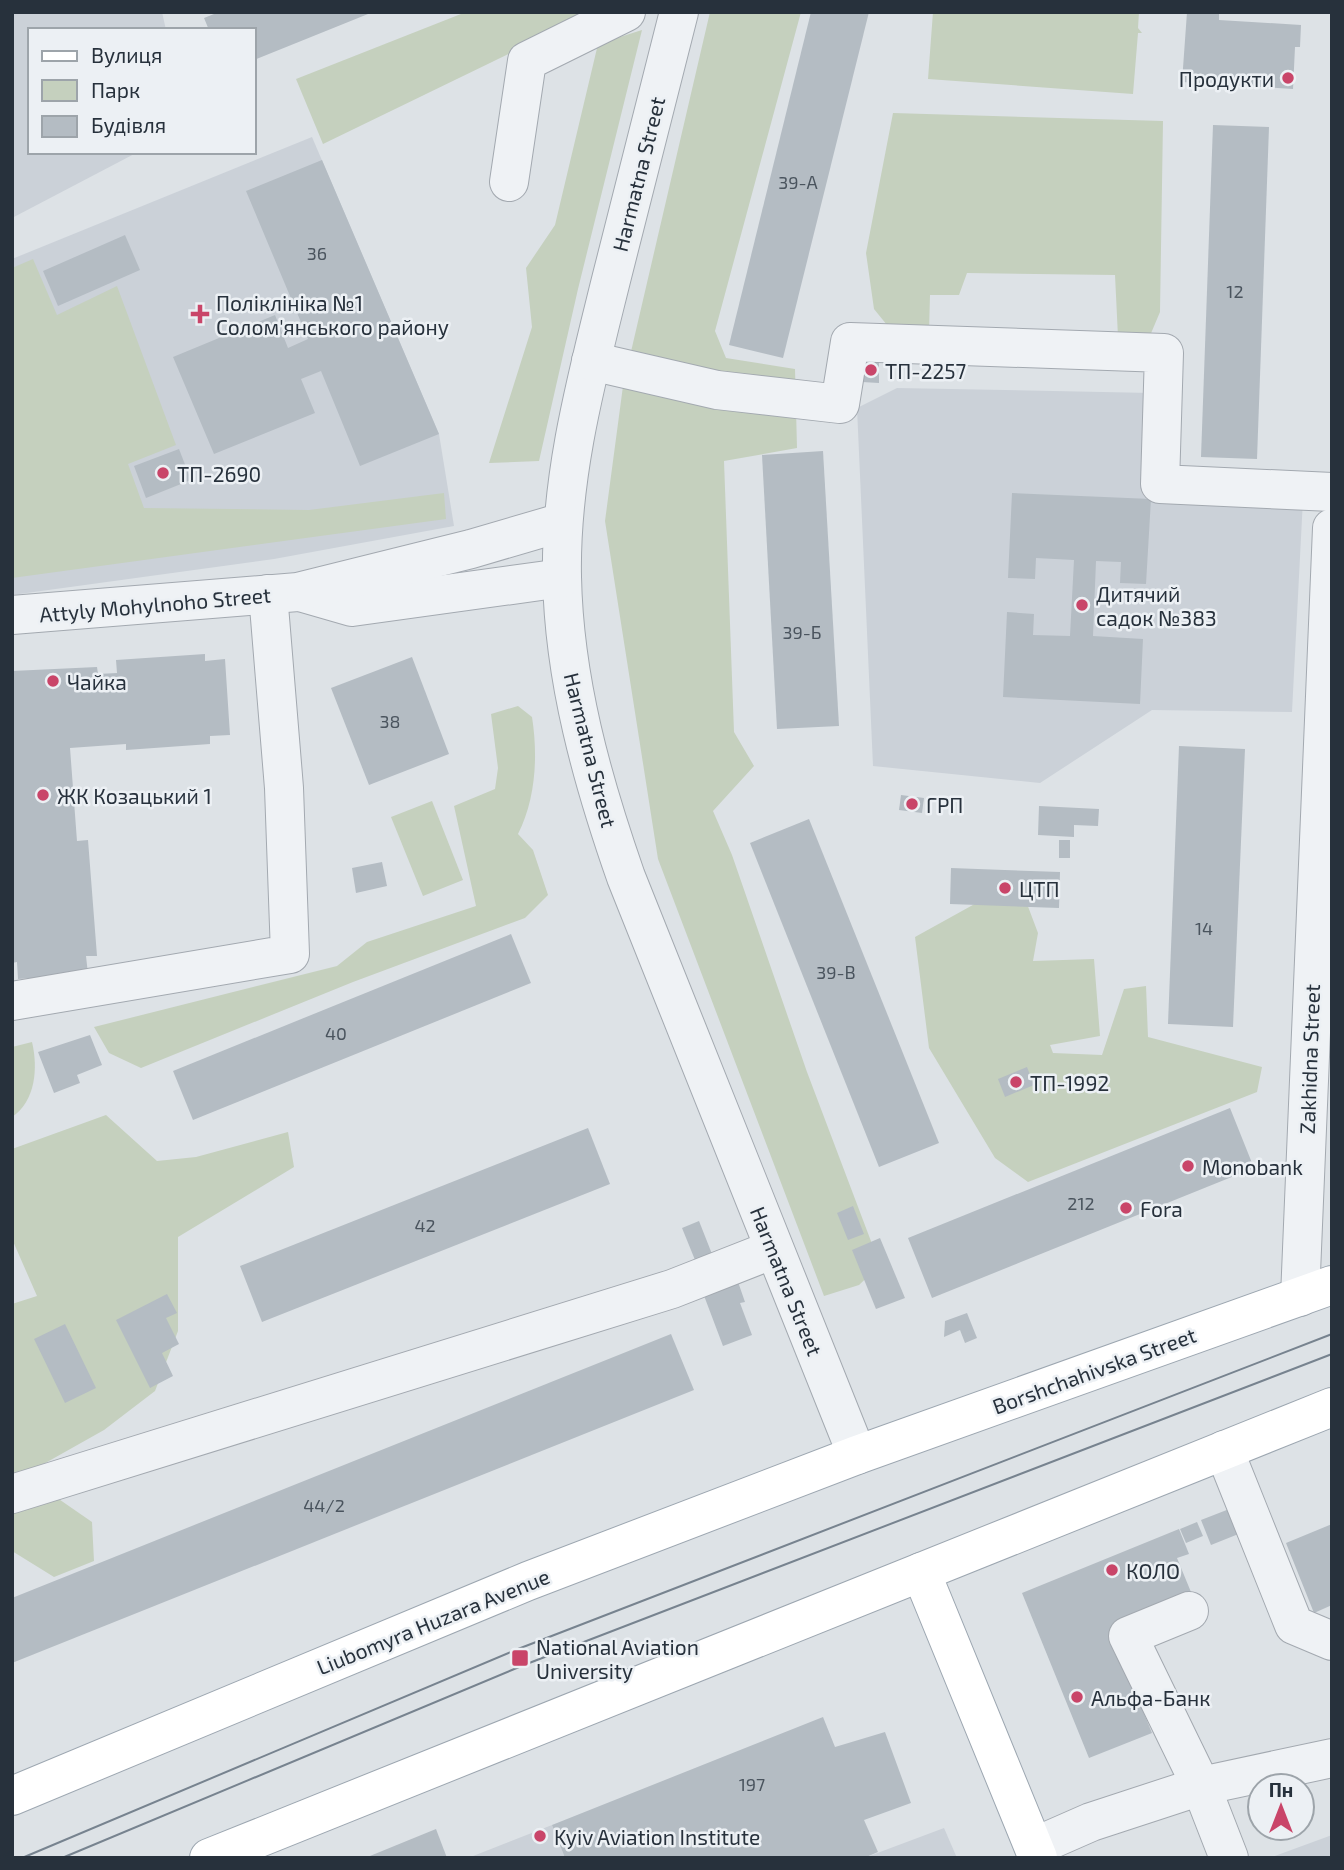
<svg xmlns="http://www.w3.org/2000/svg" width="1344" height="1870" font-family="'Exo 2',sans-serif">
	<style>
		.built { fill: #cbd1d8 }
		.green { fill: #c5d0be }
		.building { fill: #b4bcc3 }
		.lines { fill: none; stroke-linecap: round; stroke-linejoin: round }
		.minor-casing { stroke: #a3a9b0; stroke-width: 40 }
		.major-casing { stroke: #9da7b1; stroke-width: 40 }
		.minor { stroke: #eff2f5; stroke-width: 38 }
		.major { stroke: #fff; stroke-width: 38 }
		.tram { stroke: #77838f; stroke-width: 2 }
		.poi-dot { fill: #c94569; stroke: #ecf0f4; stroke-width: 2.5 }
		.labels { text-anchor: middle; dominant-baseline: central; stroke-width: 5; stroke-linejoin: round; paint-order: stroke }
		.number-label { font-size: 18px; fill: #4a545e }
		.poi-label { font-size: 21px; fill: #27313c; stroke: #ecf0f4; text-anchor: start }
		.street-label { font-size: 21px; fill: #27313c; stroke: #ecf0f4 }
	</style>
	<rect width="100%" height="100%" fill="#dde2e6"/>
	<g class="built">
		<polygon points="12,12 162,12 166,30 30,30 30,152 138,152 12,218"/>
		<polygon points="312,137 439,434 454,526 274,559 12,595 12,259"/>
		<polygon points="897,388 1152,393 1149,492 1303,499 1292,712 1152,710 1040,783 873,766 857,408"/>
		<polygon points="552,1825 565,1858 468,1858"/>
		<polygon points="944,1828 957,1858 864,1858"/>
		<polygon points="1332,1835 1332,1858 1269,1858"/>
	</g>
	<g class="green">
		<polygon points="466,12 595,12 323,144 296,79"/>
		<polygon points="710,12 801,12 715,331 726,358 795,369 797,448 724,461 734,732 754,766 713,811 732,855 807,1072 880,1265 859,1285 824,1296 658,859 605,521 623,386"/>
		<polygon points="933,12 1139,12 1138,28 1142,33 1138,33 1133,94 928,79"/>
		<polygon points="642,30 578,289 539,461 489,463 532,327 526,268 555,225 598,44"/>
		<polygon points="893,113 1163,121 1160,312 1149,338 1118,337 1115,275 967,273 959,295 930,295 929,332 887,325 874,309 866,253"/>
		<polygon points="33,259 57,315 117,286 176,445 128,464 144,508 309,510 444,493 446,519 12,578 12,268"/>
		<path d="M518,706L532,717C538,755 536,799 518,834L533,850L548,895L525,918L353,982L141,1068L109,1053L94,1027L337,966L367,942L476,906L454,806L495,789L498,768L491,714Z"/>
		<polygon points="432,801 463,880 423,896 391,817"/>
		<polygon points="1018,880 1038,933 1033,961 1094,959 1100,1036 1050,1045 1053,1053 1102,1055 1124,989 1146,986 1148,1037 1262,1067 1257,1092 1028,1182 995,1158 929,1048 915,937"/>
		<path d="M32,1042C38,1067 36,1101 12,1117V1047Z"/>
		<polygon points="106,1115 157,1161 196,1157 288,1132 294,1167 178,1237 178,1331 155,1391 104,1430 24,1475 92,1522 94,1561 54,1577 12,1551 12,1304 37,1296 12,1239 12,1149"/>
	</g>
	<g class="building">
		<polygon points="219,12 373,12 254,60 254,30 209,30 204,18"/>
		<polygon points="811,12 869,12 783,358 729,345"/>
		<polygon points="1187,12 1219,12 1219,20 1301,25 1300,47 1295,47 1293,89 1182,82"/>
		<polygon points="1213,125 1269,127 1257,459 1201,457"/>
		<polygon points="322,160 439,434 360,466 321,371 301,379 315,413 214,454 173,357 275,315 288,348 308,339 246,191"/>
		<polygon points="125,235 140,270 58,306 43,271"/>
		<polygon points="863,358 879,358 879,383 862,382"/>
		<polygon points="179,449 191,480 146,498 134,466"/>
		<polygon points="823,451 839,726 777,729 762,455"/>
		<polygon points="1012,493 1151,499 1146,584 1120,583 1121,562 1096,561 1093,636 1143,639 1140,704 1003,697 1007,612 1034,614 1033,635 1070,636 1074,560 1036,558 1035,579 1008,578"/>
		<polygon points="205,654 205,661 225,659 230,735 210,736 210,744 126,750 126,744 70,748 77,841 88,840 97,956 86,956 88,974 18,979 17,962 12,963 12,671 97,667 98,674 117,673 116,660"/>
		<polygon points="412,657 449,754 369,785 331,688"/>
		<polygon points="1179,746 1245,749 1233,1027 1168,1024"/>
		<polygon points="901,795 924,798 922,813 899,810"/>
		<polygon points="1039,806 1099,809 1098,826 1074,825 1074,837 1038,835"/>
		<polygon points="809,819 939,1143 879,1167 750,843"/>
		<rect x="1059" y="840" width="11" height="18"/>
		<polygon points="382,862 387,886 356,893 352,868"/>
		<polygon points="951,868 1060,872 1059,908 950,904"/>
		<polygon points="511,934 531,983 193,1120 173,1071"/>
		<polygon points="90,1035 102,1065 77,1075 80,1083 54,1093 38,1052"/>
		<polygon points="1027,1067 1034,1085 1005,1097 998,1079"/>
		<polygon points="1230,1108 1254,1168 932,1298 908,1238"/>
		<polygon points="588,1128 610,1184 262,1322 240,1266"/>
		<polygon points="853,1206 864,1234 848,1240 837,1213"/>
		<polygon points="699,1221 712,1254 695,1260 682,1228"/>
		<polygon points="880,1238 905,1298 876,1309 852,1250"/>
		<polygon points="737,1279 745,1302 740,1303 752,1335 723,1346 703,1293"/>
		<polygon points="167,1294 177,1313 166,1318 179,1344 162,1353 173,1376 150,1388 116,1320"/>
		<polygon points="967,1313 977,1338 965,1343 960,1330 944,1337 945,1321"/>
		<polygon points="65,1324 96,1388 65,1403 34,1339"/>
		<polygon points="671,1334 694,1390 12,1663 12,1598"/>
		<polygon points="1237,1506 1246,1531 1211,1545 1201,1520"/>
		<polygon points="1197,1522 1203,1536 1186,1543 1180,1529"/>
		<polygon points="1332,1524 1332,1605 1314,1613 1286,1543"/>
		<polygon points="1179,1529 1189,1554 1177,1558 1193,1597 1110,1630 1152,1733 1089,1758 1022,1593"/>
		<polygon points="823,1717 835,1747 885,1732 911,1803 864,1820 878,1852 864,1858 565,1858 552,1825"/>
		<polygon points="436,1829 447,1858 365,1858 409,1840"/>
	</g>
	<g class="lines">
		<g class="minor-casing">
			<g id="minor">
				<path d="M679,12C656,101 634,191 611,280C587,377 560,476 562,577C564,680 592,780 626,877L857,1455"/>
				<polyline points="509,182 527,61 626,12"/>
				<polyline points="591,361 717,390 840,404 850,342 1164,353 1160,484 1332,492"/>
				<polyline points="300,592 352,607 562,578"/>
				<polyline points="12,615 298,592 471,549 563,522"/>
				<polyline points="12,1001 290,954 284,788 268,594"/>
				<polyline points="1300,1297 1332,528"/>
				<polyline points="1224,1450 1294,1625 1332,1641"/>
				<polyline points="12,1494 672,1289 774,1249"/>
				<polyline points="1189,1611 1128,1636 1201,1786 1229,1858"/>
				<polyline points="1034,1847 1091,1822 1201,1786 1332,1758"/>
			</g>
		</g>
		<g class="major-casing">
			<g id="major">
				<polyline points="921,1572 1038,1858"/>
				<polyline points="12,1796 528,1581 857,1455 1332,1285"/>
				<polyline points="209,1858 1332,1407"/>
			</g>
		</g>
		<use href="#minor" class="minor"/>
		<use href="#major" class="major"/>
		<g class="tram">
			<polyline points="22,1858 518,1649 1332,1334"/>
			<polyline points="62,1858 524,1665 1332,1354"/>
		</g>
	</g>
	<g class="poi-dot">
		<circle cx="1288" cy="78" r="7"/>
		<path d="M196.5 303.5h7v7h7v7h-7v7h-7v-7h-7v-7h7z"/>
		<circle cx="871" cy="370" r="7"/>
		<circle cx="163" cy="473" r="7"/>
		<circle cx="1082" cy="605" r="7"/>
		<circle cx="53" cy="681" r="7"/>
		<circle cx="43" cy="795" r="7"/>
		<circle cx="912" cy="804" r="7"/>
		<circle cx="1005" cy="888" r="7"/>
		<circle cx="1016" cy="1082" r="7"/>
		<circle cx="1188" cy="1166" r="7"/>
		<circle cx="1126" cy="1208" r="7"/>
		<circle cx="1112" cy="1570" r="7"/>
		<rect x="511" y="1649" width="18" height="18" rx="3.5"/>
		<circle cx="1077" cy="1697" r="7"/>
		<circle cx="540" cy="1836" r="7"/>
	</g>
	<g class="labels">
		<g class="number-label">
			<text x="798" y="182">39-А</text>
			<text x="317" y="253">36</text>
			<text x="1235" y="291">12</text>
			<text x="802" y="632">39-Б</text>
			<text x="390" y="721">38</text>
			<text x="1204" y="928">14</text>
			<text x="836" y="972">39-В</text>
			<text x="336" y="1033">40</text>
			<text x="1081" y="1203">212</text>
			<text x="425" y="1225">42</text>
			<text x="324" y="1505">44/2</text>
			<text x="752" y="1784">197</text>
		</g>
		<g class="poi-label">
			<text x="1274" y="78" text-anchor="end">Продукти</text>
			<text x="216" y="302">Поліклініка №1<tspan x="216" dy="24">Солом'янського району</tspan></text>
			<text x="885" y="370">ТП-2257</text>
			<text x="177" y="473">ТП-2690</text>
			<text x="1096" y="593">Дитячий<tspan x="1096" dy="24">садок №383</tspan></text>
			<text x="67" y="681">Чайка</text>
			<text x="57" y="795">ЖК Козацький 1</text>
			<text x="926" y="804">ГРП</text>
			<text x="1019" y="888">ЦТП</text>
			<text x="1030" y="1082">ТП-1992</text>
			<text x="1202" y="1166">Monobank</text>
			<text x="1140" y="1208">Fora</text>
			<text x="1126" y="1570">КОЛО</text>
			<text x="536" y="1646">National Aviation<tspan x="536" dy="24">University</tspan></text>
			<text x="1091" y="1697">Альфа-Банк</text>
			<text x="554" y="1836">Kyiv Aviation Institute</text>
		</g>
		<g class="street-label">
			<text transform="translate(638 174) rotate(-76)">Harmatna Street</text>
			<text transform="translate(155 604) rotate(-5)">Attyly Mohylnoho Street</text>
			<text transform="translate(591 750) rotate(76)">Harmatna Street</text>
			<text transform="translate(1309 1059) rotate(-88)">Zakhidna Street</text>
			<text transform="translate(787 1281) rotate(68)">Harmatna Street</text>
			<text transform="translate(1094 1370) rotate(-20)">Borshchahivska Street</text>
			<text transform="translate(433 1621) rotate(-22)">Liubomyra Huzara Avenue</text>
		</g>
	</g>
	<rect width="1344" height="1870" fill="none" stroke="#27313c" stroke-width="28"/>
	<rect x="28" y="28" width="228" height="126" fill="#ecf0f4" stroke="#9da4aa" stroke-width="2"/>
	<rect x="42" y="51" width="35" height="10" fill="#ffffff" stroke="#9da4aa" stroke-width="2"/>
	<text x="91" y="63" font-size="21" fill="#27313c">Вулиця</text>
	<rect x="42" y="80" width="35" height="21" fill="#c5d0be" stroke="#9da4aa" stroke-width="2"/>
	<text x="91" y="98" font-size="21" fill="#27313c">Парк</text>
	<rect x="42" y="116" width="35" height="21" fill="#b4bcc3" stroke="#9da4aa" stroke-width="2"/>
	<text x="91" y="133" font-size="21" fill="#27313c">Будівля</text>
	<g transform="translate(1281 1807)"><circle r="33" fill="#ecf0f4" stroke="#9da4aa" stroke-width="2"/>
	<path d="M0-5L12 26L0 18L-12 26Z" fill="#c94569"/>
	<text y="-10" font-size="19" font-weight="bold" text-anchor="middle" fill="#27313c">Пн</text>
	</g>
</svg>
